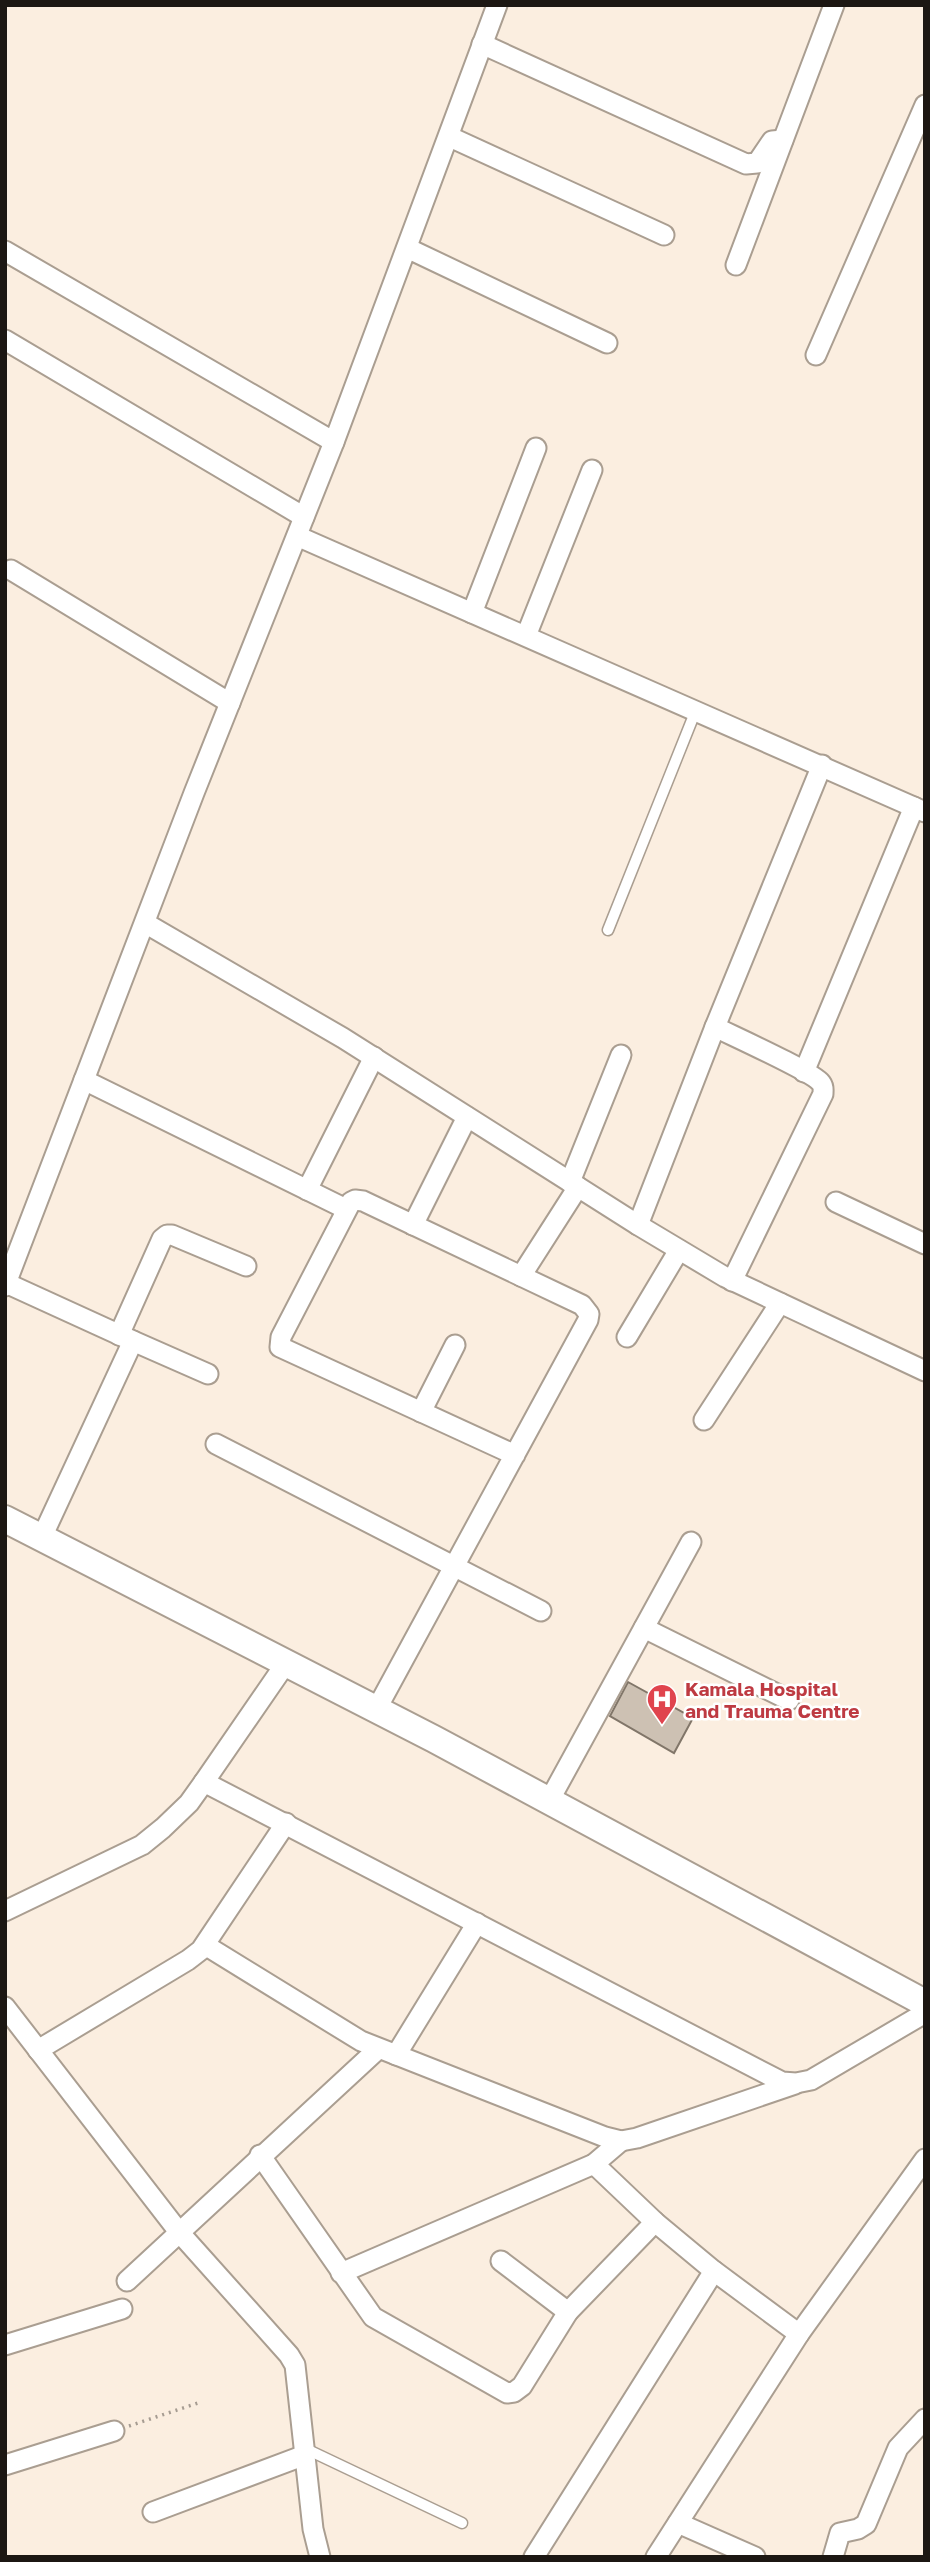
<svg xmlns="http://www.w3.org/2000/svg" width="930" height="2562" font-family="'Golos Text',sans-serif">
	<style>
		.building { fill: #cdc1b3; stroke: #817669; stroke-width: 2 }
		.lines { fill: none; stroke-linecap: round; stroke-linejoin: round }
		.service-casing { stroke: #aa9e91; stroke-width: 13 }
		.minor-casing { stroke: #aa9e91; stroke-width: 23 }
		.secondary-casing { stroke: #aa9e91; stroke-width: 30 }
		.path { stroke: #a69c92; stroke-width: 3.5; stroke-dasharray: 2 5; stroke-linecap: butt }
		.service { stroke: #fff; stroke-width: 10 }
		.minor { stroke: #fff; stroke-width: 19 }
		.secondary { stroke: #fff; stroke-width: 26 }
		.labels { text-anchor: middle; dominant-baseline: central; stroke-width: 5; stroke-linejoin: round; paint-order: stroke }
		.health-label { font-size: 19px; font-weight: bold; fill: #be3a42; stroke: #fff; text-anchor: start }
	</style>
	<rect width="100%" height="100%" fill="#fbeee0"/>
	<polygon class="building" points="628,1682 693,1718 674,1753 610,1716"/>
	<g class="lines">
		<g class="service-casing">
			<g id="service">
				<polyline points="608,930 696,710"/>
				<polyline points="304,2448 462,2523"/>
			</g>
		</g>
		<g class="minor-casing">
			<g id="minor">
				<polyline points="482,44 746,164 757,163 772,141 783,140"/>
				<polyline points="450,137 664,235"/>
				<polyline points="407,248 607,343"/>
				<polyline points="5,251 334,442"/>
				<polyline points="736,265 834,5"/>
				<polyline points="5,340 304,517"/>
				<polyline points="816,355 925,105"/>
				<polyline points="297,536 925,812"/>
				<polyline points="11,570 230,703"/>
				<polyline points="472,613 536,448"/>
				<polyline points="526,636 592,470"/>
				<polyline points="145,923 343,1038 638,1225 725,1277 925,1371"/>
				<path d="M715,1027C733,1036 813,1072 821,1083C824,1087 823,1089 823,1094L732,1281"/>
				<polyline points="804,1072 914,807"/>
				<polyline points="84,1080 346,1209"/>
				<polyline points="570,1182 621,1055"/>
				<polyline points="307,1190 374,1057"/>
				<polyline points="836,1202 925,1244"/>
				<polyline points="413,1225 467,1117"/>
				<polyline points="638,1225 715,1027 822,765"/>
				<polyline points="521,1276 578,1187"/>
				<polyline points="6,1283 133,1341 208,1374"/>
				<polyline points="5,1286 194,793 334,442 497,5"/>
				<polyline points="119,1335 162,1239 167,1235 172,1235 246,1266"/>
				<polyline points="627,1337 679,1250"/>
				<polyline points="421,1412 455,1345"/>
				<polyline points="704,1420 780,1303"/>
				<polyline points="216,1444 541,1611"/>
				<polyline points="42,1537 133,1341"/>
				<polyline points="644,1628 789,1700"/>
				<polyline points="376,1710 588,1320 589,1314 582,1305 363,1201 355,1200 351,1202 281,1337 280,1347 515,1455"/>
				<polyline points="204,1782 782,2082 796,2083 811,2080 925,2013"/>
				<polyline points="549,1801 691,1542"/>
				<polyline points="5,1911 142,1845 163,1828 189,1803 204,1782 286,1663"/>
				<polyline points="205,1945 361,2041 605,2137 621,2141 637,2138 795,2084"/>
				<polyline points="5,2007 179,2232 289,2355 295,2365 313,2529 320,2557"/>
				<polyline points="38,2050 188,1960 201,1950 286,1823"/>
				<polyline points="396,2055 477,1923"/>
				<polyline points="260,2155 373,2317 507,2393 514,2392 522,2386 568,2312 655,2222"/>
				<polyline points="594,2164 655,2222 714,2271 799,2334"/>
				<polyline points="501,2261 568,2312"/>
				<polyline points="341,2273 594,2164 621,2141"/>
				<polyline points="127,2281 378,2049"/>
				<polyline points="5,2345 122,2309"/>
				<polyline points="5,2465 114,2431"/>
				<polyline points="153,2512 305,2455"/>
				<polyline points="678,2523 755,2557"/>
				<polyline points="534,2557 714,2271"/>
				<polyline points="656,2557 799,2334 925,2159"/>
				<polyline points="833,2557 840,2533 858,2529 866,2524 898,2448 925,2419"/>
			</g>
		</g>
		<g class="secondary-casing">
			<polyline id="secondary" points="5,1519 434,1739 925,2003"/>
		</g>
		<polyline class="path" points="129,2426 201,2402"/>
		<use href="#service" class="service"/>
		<use href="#minor" class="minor"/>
		<use href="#secondary" class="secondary"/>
	</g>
	<defs>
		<g id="hospital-pin" transform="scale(1.575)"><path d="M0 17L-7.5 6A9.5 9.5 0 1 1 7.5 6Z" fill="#e0444e" stroke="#fff"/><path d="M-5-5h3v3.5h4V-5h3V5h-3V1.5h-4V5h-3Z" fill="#fff"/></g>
	</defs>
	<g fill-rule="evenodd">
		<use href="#hospital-pin" x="662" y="1699"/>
	</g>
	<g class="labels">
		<g class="health-label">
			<text x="685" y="1688">Kamala Hospital<tspan x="685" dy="22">and Trauma Centre</tspan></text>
		</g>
	</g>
	<rect width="930" height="2562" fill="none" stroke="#1c1713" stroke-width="14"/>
</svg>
